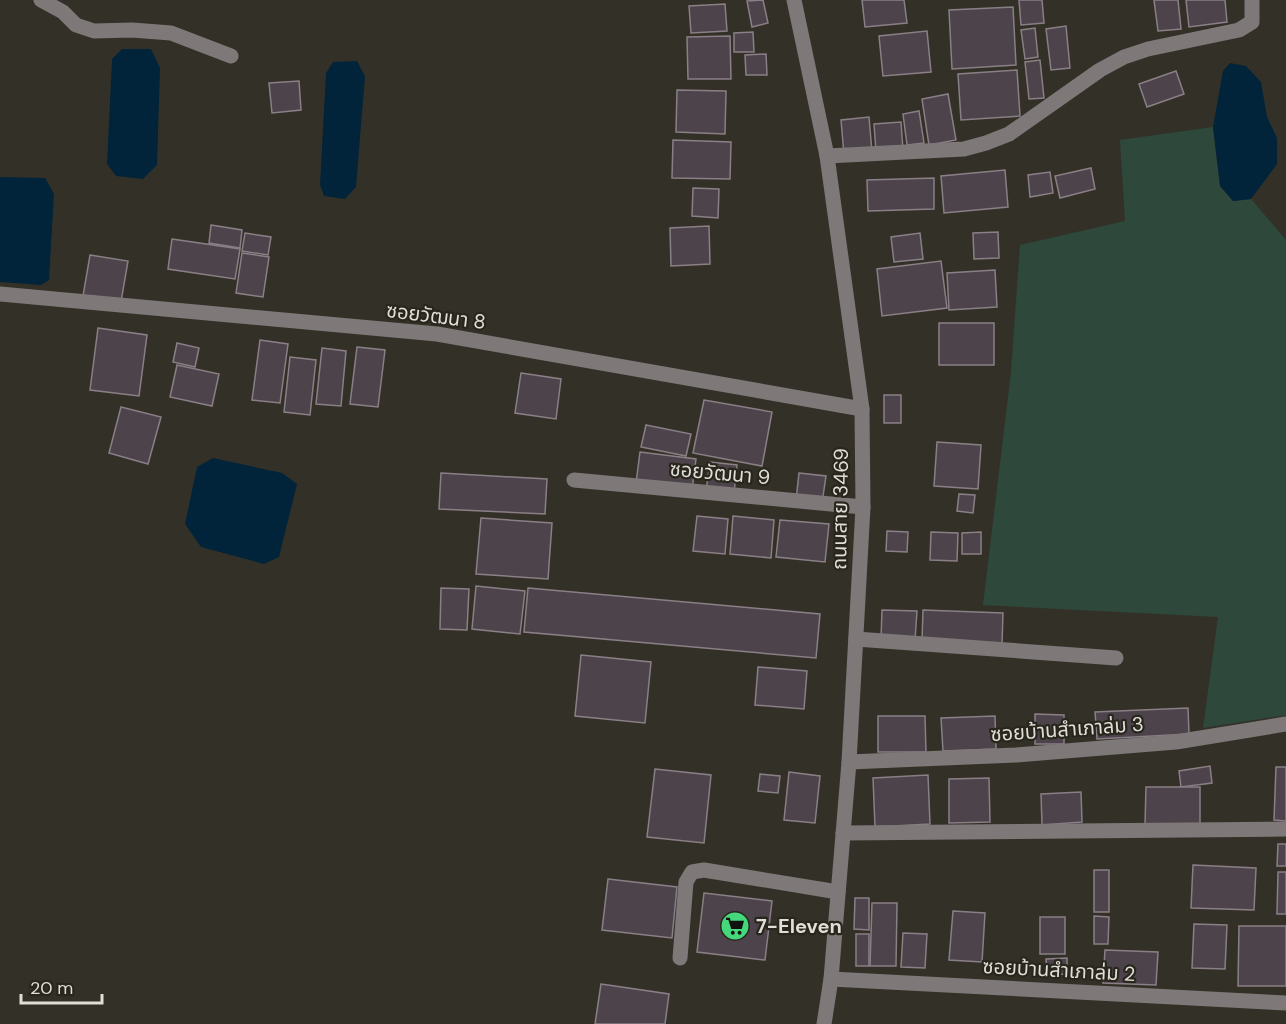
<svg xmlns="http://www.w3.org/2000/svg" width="1286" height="1024" font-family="'DM Sans','Noto Sans Thai',sans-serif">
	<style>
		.green { fill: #2e483c }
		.water { fill: #01243b }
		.building { fill: #4d434a; stroke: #8a7f86; stroke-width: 1.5 }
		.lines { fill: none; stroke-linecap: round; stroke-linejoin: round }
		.minor { stroke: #7e7879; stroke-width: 15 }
		.labels { text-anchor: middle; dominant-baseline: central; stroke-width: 4.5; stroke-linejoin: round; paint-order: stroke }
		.street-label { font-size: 20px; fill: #dfded7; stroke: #29271d }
		.poi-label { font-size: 20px; font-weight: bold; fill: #dfded7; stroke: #29271d; text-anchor: start }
	</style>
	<rect width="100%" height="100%" fill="#333127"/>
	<polygon class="green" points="1213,127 1220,186 1233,201 1251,199 1286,240 1286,715 1203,728 1218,617 983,605 1011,372 1020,245 1125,221 1120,140"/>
	<g class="water">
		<polygon points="122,49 151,49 160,68 157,165 143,179 116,176 107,164 112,59"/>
		<polygon points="357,61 365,76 356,187 345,199 324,196 320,185 326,73 333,62"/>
		<polygon points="1230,63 1246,66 1261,82 1267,117 1277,138 1277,164 1251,199 1233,201 1220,186 1213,127 1223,71"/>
		<polygon points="0,177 45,178 54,194 49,280 41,285 0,282"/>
		<polygon points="213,458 282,473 297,484 279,557 264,564 201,547 185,524 197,467"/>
	</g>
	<g class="building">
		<polygon points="763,0 768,23 752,27 747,1"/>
		<polygon points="862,0 904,0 907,23 865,27"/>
		<polygon points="1019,0 1042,0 1044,23 1021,25"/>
		<polygon points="1154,0 1178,0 1181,29 1158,31"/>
		<polygon points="1186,0 1225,0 1227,22 1189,27"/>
		<polygon points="725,4 727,31 691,33 689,6"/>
		<polygon points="1013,7 1016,65 952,69 949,10"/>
		<polygon points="1066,26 1070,68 1051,70 1046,29"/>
		<polygon points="1035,28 1038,57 1025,59 1021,30"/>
		<polygon points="927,31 931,72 883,76 879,36"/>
		<polygon points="753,32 754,52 734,52 734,33"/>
		<polygon points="730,36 731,79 688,79 687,37"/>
		<polygon points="766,54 767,75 746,75 745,55"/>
		<polygon points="1040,60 1044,98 1029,99 1025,62"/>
		<polygon points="1017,70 1020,116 961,120 958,74"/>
		<polygon points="1176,71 1184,94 1147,107 1139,84"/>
		<polygon points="299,81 301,110 272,113 269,83"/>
		<polygon points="677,90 726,91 725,134 676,132"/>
		<polygon points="948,94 956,140 929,145 922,99"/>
		<polygon points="919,111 924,143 907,145 903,114"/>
		<polygon points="869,117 872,152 844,155 841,120"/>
		<polygon points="901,122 903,150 876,152 874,124"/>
		<polygon points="673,140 731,142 730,179 672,178"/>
		<polygon points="1091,168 1095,189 1060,198 1055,176"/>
		<polygon points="1005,170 1008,207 944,213 941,176"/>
		<polygon points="1050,172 1053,193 1030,197 1028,175"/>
		<polygon points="934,178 934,209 868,211 867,180"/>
		<polygon points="693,188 719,189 718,218 692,216"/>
		<polygon points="211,225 242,230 240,248 209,243"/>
		<polygon points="709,226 710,264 671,266 670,228"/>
		<polygon points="998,232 999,258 974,259 973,233"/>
		<polygon points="245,233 271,237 268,255 242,251"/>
		<polygon points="920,233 923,259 894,262 891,237"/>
		<polygon points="172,239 240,249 235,279 168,269"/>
		<polygon points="242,253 269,257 263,297 236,293"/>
		<polygon points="90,255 128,261 121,302 83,296"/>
		<polygon points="941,261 947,308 882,316 877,269"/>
		<polygon points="995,270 997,307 949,310 947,273"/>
		<rect x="939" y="323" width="55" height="42"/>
		<polygon points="98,328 147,335 139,396 90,390"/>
		<polygon points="260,340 288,344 280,403 252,400"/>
		<polygon points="177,343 199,348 195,367 173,362"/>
		<polygon points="357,347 385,350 378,407 350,404"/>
		<polygon points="322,348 346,351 341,406 316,404"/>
		<polygon points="290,357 316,360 310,415 284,412"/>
		<polygon points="177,365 219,374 212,406 170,397"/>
		<polygon points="521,373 561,379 556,419 515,413"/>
		<rect x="884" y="395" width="17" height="28"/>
		<polygon points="704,400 772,412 762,466 693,453"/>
		<polygon points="121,407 161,417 148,464 109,453"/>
		<polygon points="646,425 691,434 686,456 641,447"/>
		<polygon points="937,442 981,445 978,489 934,486"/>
		<polygon points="640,452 696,459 692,490 636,483"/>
		<polygon points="710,462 737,465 734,493 706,491"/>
		<polygon points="441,473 547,479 545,514 439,509"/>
		<polygon points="799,473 826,476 822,503 796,500"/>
		<polygon points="959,494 975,495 973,513 957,511"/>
		<polygon points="697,516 728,519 725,554 693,551"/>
		<polygon points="733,516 774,520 771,558 730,554"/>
		<polygon points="481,518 552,523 548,579 476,574"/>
		<polygon points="780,520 829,524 825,562 776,557"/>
		<polygon points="887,531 908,532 907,552 886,551"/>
		<polygon points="931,532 958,533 957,561 930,560"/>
		<polygon points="981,532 981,554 962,554 962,533"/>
		<polygon points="476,586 525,591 520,634 472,629"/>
		<polygon points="441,588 469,589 467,630 440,629"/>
		<polygon points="528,588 820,614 816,658 524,632"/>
		<polygon points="882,610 917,611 915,640 881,639"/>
		<polygon points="923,610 1003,613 1002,644 922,641"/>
		<polygon points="581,655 651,662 645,723 575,716"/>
		<polygon points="758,667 807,671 804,709 755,705"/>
		<polygon points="1188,708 1189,734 1097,739 1095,712"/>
		<polygon points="1035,714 1064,715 1064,744 1035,744"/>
		<polygon points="878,716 925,716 926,752 878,752"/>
		<polygon points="995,716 996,749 943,751 941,718"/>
		<polygon points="1210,766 1212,783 1181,787 1179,771"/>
		<polygon points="1276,767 1286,767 1286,821 1274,820"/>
		<polygon points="655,769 711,775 704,843 647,837"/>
		<polygon points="789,772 820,776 815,823 784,820"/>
		<polygon points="760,774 780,776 778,793 758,791"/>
		<polygon points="928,775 930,824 875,827 873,778"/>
		<polygon points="989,778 990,822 949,823 949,779"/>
		<polygon points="1146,787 1200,787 1200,825 1145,824"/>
		<polygon points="1081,792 1082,822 1042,825 1041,794"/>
		<polygon points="1278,844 1286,844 1286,866 1277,866"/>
		<polygon points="1193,865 1256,868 1254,910 1191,908"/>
		<rect x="1094" y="870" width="15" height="42"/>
		<polygon points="1278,872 1286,872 1286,914 1277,914"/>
		<polygon points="608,879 677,887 672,938 602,930"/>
		<polygon points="704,893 772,901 765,960 697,952"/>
		<polygon points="855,898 869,898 869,930 854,929"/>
		<polygon points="872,903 897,903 896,966 870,966"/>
		<polygon points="953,911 985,913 982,962 949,960"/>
		<polygon points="1094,916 1109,917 1108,944 1094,944"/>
		<rect x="1040" y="917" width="25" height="37"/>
		<polygon points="1194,924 1227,925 1225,969 1192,968"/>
		<polygon points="1239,926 1286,926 1286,986 1238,986"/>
		<polygon points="903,933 927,934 925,968 901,967"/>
		<rect x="856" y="934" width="13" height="32"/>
		<polygon points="1105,950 1158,952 1156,985 1103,983"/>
		<polygon points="1067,958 1067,974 1047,975 1046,959"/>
		<polygon points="601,984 669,994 665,1024 595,1024"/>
	</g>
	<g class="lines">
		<g class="minor">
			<polyline points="41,0 63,12 76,25 94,31 132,30 171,33 231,56"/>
			<polyline points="794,0 827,156 862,409 863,507 849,762 831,979 824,1024"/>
			<polyline points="827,156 964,149 986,143 1009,134 1100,70 1124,57 1148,49 1239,30 1252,22 1252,0"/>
			<polyline points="0,294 437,334 862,409"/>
			<polyline points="574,480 863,507"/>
			<polyline points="856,639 1116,658"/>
			<polyline points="849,762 1016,755 1176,742 1286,724"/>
			<polyline points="843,833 1286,829"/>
			<polyline points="680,958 686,882 692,872 704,870 838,892"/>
			<polyline points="831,979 1286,1003"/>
		</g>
	</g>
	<defs>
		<g id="supermarket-disc" transform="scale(1.5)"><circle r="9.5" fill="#44d77b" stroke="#29271d"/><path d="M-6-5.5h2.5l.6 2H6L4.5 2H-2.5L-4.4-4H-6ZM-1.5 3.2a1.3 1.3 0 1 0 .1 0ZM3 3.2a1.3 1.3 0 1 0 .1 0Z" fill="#111"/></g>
	</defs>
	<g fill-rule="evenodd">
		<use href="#supermarket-disc" x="735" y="926"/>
	</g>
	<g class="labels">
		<g class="street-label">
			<text transform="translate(436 316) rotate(7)">ซอยวัฒนา 8</text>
			<text transform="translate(720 473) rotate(5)">ซอยวัฒนา 9</text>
			<text transform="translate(840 509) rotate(-89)">ถนนสาย 3469</text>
			<text transform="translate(1067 729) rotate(-4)">ซอยบ้านสำเภาล่ม 3</text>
			<text transform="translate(1059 970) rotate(3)">ซอยบ้านสำเภาล่ม 2</text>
		</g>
		<g class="poi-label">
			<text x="756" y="926">7-Eleven</text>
		</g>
	</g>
	<path d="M21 994v9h81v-9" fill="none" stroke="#dfded7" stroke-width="3"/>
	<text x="30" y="994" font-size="18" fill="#dfded7" stroke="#29271d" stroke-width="4.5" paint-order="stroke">20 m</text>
</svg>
